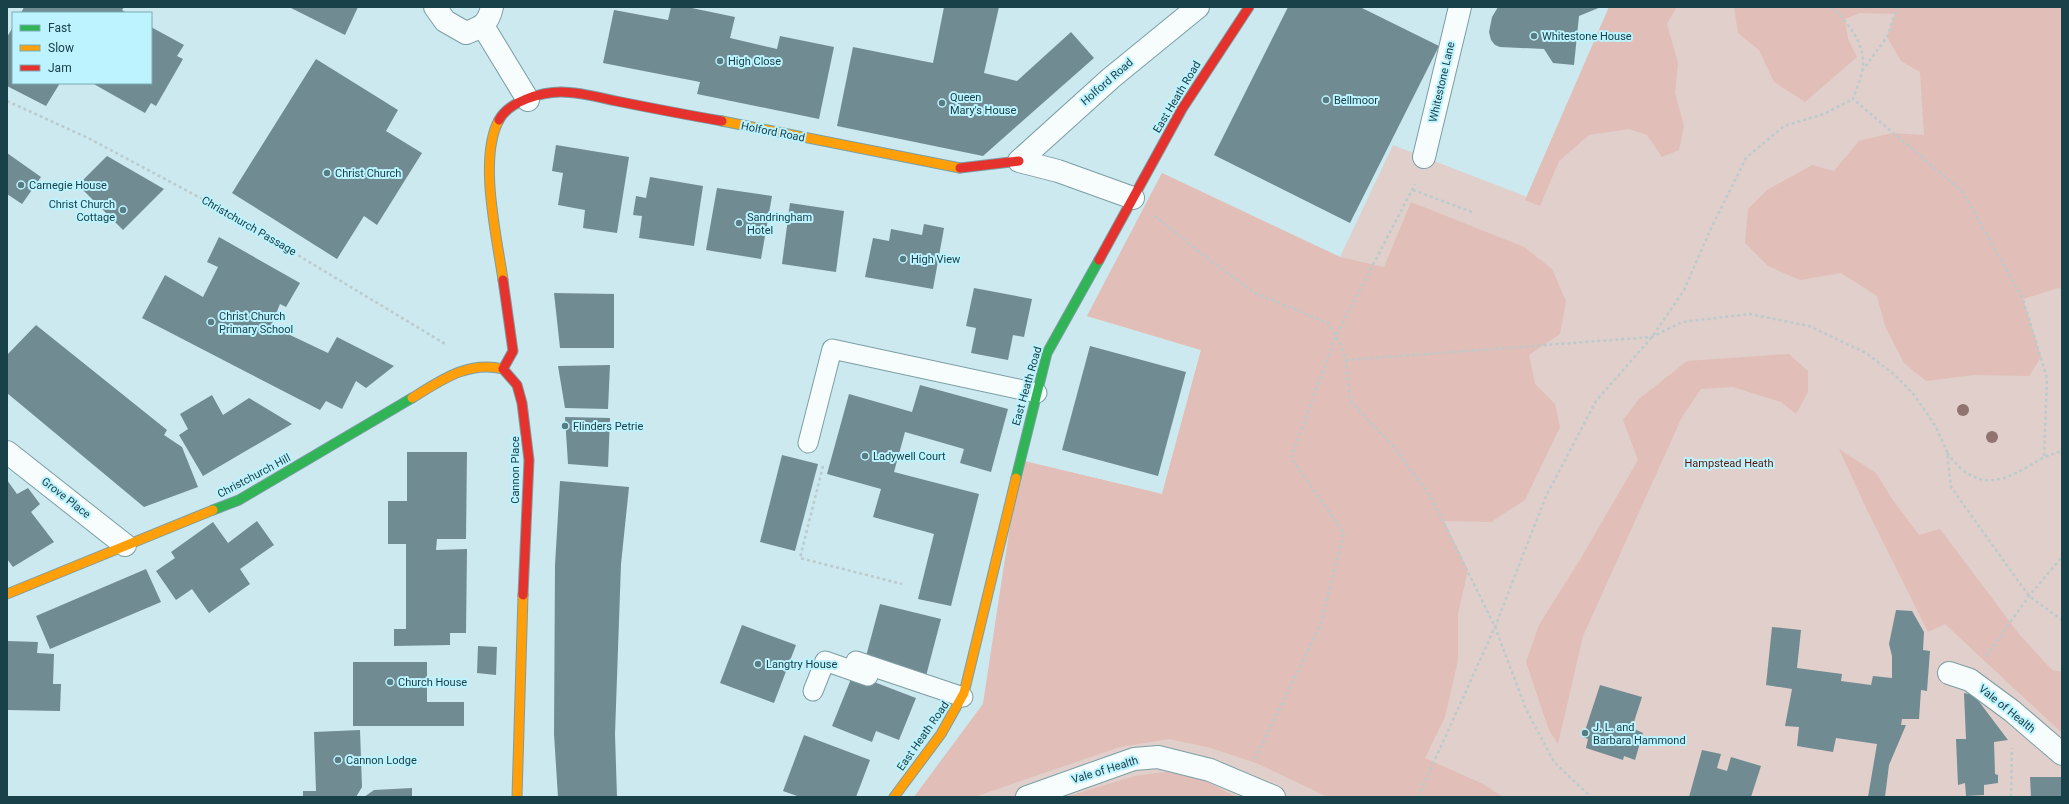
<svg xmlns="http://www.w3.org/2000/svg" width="2069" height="804" font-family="Roboto,sans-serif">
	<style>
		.green { fill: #e1cfcb }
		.forest { fill: #e1beb7 }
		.building { fill: #718b93 }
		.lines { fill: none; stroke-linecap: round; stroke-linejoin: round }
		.lane-casing { stroke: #7b9ea4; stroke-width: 21 }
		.street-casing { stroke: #7b9ea4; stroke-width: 24 }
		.fast-casing { stroke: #7b9ea4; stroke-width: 11 }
		.slow-casing { stroke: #7b9ea4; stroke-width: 11 }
		.jam-casing { stroke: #7b9ea4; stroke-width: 11 }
		.path { stroke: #bbcbcc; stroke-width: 2.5; stroke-dasharray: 3 3; stroke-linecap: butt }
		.lane { stroke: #f7fcfd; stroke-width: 19 }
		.street { stroke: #f7fcfd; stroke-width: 22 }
		.fast { stroke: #30b455; stroke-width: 9 }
		.slow { stroke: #ff9f0a; stroke-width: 9 }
		.jam { stroke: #e5322d; stroke-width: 9 }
		.tree { fill: #91746f }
		.poi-dot { fill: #577c83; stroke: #bdf3fe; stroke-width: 1.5 }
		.labels { text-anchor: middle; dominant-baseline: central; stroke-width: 4; stroke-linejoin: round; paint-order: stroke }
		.poi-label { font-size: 11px; fill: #184149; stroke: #bdf3fe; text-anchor: start }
		.street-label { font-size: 11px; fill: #184149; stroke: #bdf3fe }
		.park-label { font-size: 11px; fill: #611507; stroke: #bdf3fe }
	</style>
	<rect width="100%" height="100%" fill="#cce9ef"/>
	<polygon class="green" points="1609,7 2062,7 2062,797 914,797 983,704 1020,460 1162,494 1201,350 1087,316 1162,173 1340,257 1393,145 1527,197"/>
	<g class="forest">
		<polygon points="1609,7 1677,7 1667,24 1678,63 1675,93 1684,126 1679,150 1662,157 1647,135 1629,129 1589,135 1559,161 1540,206 1525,200"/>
		<polygon points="1734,7 2062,7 2062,289 2058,288 2023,299 2041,357 2029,376 1973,375 1926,381 1904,363 1885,326 1877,296 1841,273 1800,280 1768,266 1745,243 1748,209 1767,190 1812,165 1834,171 1859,141 1892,133 1924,135 1920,72 1901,61 1887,37 1895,14 1860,13 1845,19 1848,39 1857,57 1805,102 1774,82 1759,50 1738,33"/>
		<polygon points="1162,173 1340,257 1384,267 1411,202 1524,247 1552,269 1566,301 1560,334 1529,355 1535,384 1555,404 1560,427 1525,500 1491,522 1444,521 1468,570 1458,614 1458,660 1445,717 1425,758 1483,784 1503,797 1328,797 1256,763 1211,748 1169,739 1120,747 974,797 914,797 983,704 1020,460 1162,494 1201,350 1087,316"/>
		<polygon points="1789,354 1808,371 1808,392 1796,414 1781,402 1733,387 1701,389 1682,417 1583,636 1558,744 1549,730 1526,662 1539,625 1581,558 1638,460 1623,420 1639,399 1687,361"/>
		<polygon points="1839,449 1876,473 1892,499 1919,535 1940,529 2019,634 2052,670 2062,672 2062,733 1945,624 1928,632 1868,512"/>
		<polygon points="1172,771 1195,775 1236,797 1066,797 1135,776"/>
	</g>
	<g class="building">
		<polygon points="24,7 124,7 122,10 127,13 21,13"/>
		<polygon points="289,7 358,7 345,35"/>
		<polygon points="671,7 687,7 735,17 730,38 777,49 780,36 834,47 819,119 697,94 700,82 603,63 614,10 668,20"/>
		<polygon points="944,7 999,7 984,73 1017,81 1071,32 1094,58 983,156 837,126 853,47 933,63"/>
		<polygon points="1288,7 1360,7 1439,46 1350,223 1214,155"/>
		<polygon points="1498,7 1601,7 1579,16 1574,65 1553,63 1544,49 1500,47 1495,45 1491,40 1489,32 1492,17"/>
		<polygon points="13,27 13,83 60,83 46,106 7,86 7,37"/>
		<polygon points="151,27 184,45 177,56 183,59 156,106 151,103 145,113 92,83 151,83"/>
		<polygon points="316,59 398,110 386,131 422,153 377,225 364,216 337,259 232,193"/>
		<polygon points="556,145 629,157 617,233 583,228 585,210 558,205 563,173 552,171"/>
		<polygon points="7,153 41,177 22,204 7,194"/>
		<polygon points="107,156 164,189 123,230 78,185"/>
		<polygon points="650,177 703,186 694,246 639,238 642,216 633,215 636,196 646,198"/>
		<polygon points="717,188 772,196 761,259 706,250"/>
		<polygon points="790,203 844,211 836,272 782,264"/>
		<polygon points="924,224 944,228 933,289 865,277 873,238 889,241 891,229 922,235"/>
		<polygon points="219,237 300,283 286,307 280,304 271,326 328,353 337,337 394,366 366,388 356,381 342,409 326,401 320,410 142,318 165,275 203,297 218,267 207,262"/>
		<polygon points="974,288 1032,299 1024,337 1013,335 1008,360 971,353 976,328 966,326"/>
		<polygon points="554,293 614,294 614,348 560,348"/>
		<polygon points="36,325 167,430 164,435 182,447 198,487 144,507 7,393 7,355"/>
		<polygon points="1090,346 1186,372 1158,476 1062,450"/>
		<polygon points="610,365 608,409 565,408 558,366"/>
		<polygon points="920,385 1008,409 991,472 960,463 964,449 905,432 894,472 979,494 951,606 918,599 934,534 873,517 881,489 827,474 849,394 912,412"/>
		<polygon points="212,395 223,415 249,398 292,424 203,476 179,435 188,429 180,414"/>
		<polygon points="565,417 610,418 608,467 568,464"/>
		<polygon points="407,452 467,452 466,539 437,539 436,550 467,549 466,633 450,633 450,645 394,646 394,629 406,629 406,544 388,544 388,501 407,501"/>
		<polygon points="782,455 818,464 795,551 760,542"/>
		<polygon points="7,480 17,494 28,488 40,504 31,512 54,542 13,567 7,559"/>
		<polygon points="560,481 629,487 621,564 615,734 617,797 558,797 554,734 555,565"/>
		<polygon points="257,521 274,545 240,569 250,584 209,613 192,589 176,600 156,571 175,558 171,552 213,522 228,543"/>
		<polygon points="146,569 161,602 50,649 36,616"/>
		<polygon points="880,604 941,619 926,676 865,660"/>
		<polygon points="1896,610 1912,611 1924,632 1923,650 1930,651 1927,691 1921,690 1919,719 1902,719 1901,725 1906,725 1889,765 1885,797 1868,797 1877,744 1836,738 1833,752 1797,746 1799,727 1785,726 1792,689 1766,685 1772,627 1801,630 1797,668 1842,674 1841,681 1871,685 1873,676 1892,678 1892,656 1889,644"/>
		<polygon points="742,625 796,645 774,703 720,683"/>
		<polygon points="7,641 38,642 37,653 54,654 53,684 61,684 60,711 7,710"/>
		<polygon points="478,646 497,647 496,675 477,673"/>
		<polygon points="353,662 427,662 427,702 464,702 464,726 353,726"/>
		<polygon points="853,674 916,698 899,740 876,731 872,742 832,726"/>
		<polygon points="1600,685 1642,697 1632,728 1643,733 1635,760 1624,756 1623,760 1586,748 1588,739 1583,737"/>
		<polygon points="1964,693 1974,695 2008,740 1994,742 1995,774 1998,775 1998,783 1984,785 1984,795 1966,796 1965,783 1958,785 1956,739 1966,739"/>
		<polygon points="360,730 362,787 356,797 303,797 303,791 316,791 314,732"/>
		<polygon points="804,735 870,760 856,797 800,797 783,791"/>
		<polygon points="1702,750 1721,754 1717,768 1727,771 1731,757 1761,766 1751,797 1689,797"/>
		<polygon points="2030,777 2062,777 2062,797 2031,797"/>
		<polygon points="412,788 412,797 364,797 374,790"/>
	</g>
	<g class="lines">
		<g class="lane-casing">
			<g id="lane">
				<polyline points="808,443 832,349 1037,393"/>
				<polyline points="856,661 963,697"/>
				<polyline points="813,691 825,661 868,676"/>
			</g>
		</g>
		<g class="street-casing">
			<g id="street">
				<path d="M435,7L445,21L466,33C481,27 488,25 492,7"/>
				<polyline points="483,26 528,100"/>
				<polyline points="1424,157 1460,7"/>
				<polyline points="1133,198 1058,171 1019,161 1111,78 1198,7"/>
				<polyline points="7,452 125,545"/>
				<polyline points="1949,673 1970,680 2012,711 2062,754"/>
				<polyline points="1027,797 1134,759 1158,757 1210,770 1274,797"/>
			</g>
		</g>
		<g class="fast-casing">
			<g id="fast">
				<polyline points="1016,478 1047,353 1099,260"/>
				<polyline points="213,510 239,500 412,398"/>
			</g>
		</g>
		<g class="slow-casing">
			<g id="slow">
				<path d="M499,120C478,158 497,237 503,280"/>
				<polyline points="722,121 960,168"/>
				<path d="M412,398C440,381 468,360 503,369"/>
				<polyline points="7,594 213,510"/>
				<polyline points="517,797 523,595"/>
				<polyline points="894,797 941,734 964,693 1016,478"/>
			</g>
		</g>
		<g class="jam-casing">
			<g id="jam">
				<path d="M499,120C509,101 542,92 561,92C579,92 598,97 616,101C651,108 687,115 722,121"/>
				<polyline points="960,168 1019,161"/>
				<polyline points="1099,260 1182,109 1249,7"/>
				<polyline points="503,280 513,351 503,369 517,385 522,403 529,460 523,595"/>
			</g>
		</g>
		<g class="path">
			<path d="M1831,7C1849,23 1868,47 1862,72C1860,81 1856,90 1853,99L1962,191L2023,299L2047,378L2044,457L2062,451"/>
			<polyline points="1862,71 1887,37 1897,7"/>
			<polyline points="7,101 90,139 223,210 447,345"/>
			<polyline points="1413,190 1472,212"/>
			<polyline points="1155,216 1212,262 1255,293 1328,323 1341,345 1346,360 1350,401 1393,446 1431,497 1495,627 1526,709 1554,762 1591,797"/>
			<polyline points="1346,360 1652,337 1682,322 1750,314 1809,326 1866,353 1895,375 1915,396 1936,427 1947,452 1951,487 2029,596 2062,620"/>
			<path d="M1947,453C1980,496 2005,481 2044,457"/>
			<polyline points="823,466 800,558 902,584"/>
			<polyline points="1986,656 2029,596 2062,557"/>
			<polyline points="1255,759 1320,626 1344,533 1291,458 1336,336 1415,184"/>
			<polyline points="1418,797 1495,627 1546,496 1596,401 1652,337 1684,290 1712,226 1746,158 1784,126 1824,114 1853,99"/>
			<polyline points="2011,797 2012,748"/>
		</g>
		<use href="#lane" class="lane"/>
		<use href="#street" class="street"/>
		<use href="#fast" class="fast"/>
		<use href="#slow" class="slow"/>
		<use href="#jam" class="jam"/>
	</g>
	<g class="tree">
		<circle cx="1963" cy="410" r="6"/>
		<circle cx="1992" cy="437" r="6"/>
	</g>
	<g class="poi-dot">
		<circle cx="1534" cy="36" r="4"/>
		<circle cx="720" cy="61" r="4"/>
		<circle cx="1326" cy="100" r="4"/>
		<circle cx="942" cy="103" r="4"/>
		<circle cx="327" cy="173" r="4"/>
		<circle cx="21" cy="185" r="4"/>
		<circle cx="123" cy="210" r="4"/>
		<circle cx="739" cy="223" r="4"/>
		<circle cx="903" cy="259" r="4"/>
		<circle cx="211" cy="322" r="4"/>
		<circle cx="565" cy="426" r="4"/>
		<circle cx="865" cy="456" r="4"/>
		<circle cx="758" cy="664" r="4"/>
		<circle cx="390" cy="682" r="4"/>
		<circle cx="1585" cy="733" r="4"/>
		<circle cx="338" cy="760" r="4"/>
	</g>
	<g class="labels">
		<g class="poi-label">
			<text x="1542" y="36">Whitestone House</text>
			<text x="728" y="61">High Close</text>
			<text x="950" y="97">Queen<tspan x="950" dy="13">Mary's House</tspan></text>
			<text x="1334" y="100">Bellmoor</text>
			<text x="335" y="173">Christ Church</text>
			<text x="29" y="185">Carnegie House</text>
			<text x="115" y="204" text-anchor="end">Christ Church<tspan x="115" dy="13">Cottage</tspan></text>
			<text x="747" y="217">Sandringham<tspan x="747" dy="13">Hotel</tspan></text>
			<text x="911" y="259">High View</text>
			<text x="219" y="316">Christ Church<tspan x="219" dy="13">Primary School</tspan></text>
			<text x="573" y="426">Flinders Petrie</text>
			<text x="873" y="456">Ladywell Court</text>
			<text x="766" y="664">Langtry House</text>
			<text x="398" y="682">Church House</text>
			<text x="1593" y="727">J. L. and<tspan x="1593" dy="13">Barbara Hammond</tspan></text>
			<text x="346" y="760">Cannon Lodge</text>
		</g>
		<g class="street-label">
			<text transform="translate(1107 82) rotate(-41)">Holford Road</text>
			<text transform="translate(1442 82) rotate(-77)">Whitestone Lane</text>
			<text transform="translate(1177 97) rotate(-59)">East Heath Road</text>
			<text transform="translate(773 132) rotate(11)">Holford Road</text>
			<text transform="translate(249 226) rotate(30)">Christchurch Passage</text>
			<text transform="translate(1027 386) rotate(-74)">East Heath Road</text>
			<text transform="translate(515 470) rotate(-90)">Cannon Place</text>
			<text transform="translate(254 476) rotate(-28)">Christchurch Hill</text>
			<text transform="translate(66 498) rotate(38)">Grove Place</text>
			<text transform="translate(2007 709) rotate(39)">Vale of Health</text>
			<text transform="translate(923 736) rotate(-55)">East Heath Road</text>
			<text transform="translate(1105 770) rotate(-17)">Vale of Health</text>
		</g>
		<g class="park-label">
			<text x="1729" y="463">Hampstead Heath</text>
		</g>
	</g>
	<rect width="2069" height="804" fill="none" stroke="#184149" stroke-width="16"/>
	<rect x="12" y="12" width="140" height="72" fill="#bdf3fe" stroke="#7bacb6"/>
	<rect x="20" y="25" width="20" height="6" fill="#30b455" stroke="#7bacb6"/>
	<text x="48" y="32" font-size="12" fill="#184149">Fast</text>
	<rect x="20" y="45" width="20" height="6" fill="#ff9f0a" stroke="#7bacb6"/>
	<text x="48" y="52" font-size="12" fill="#184149">Slow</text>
	<rect x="20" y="65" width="20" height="6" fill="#e5322d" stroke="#7bacb6"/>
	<text x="48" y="72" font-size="12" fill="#184149">Jam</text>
</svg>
